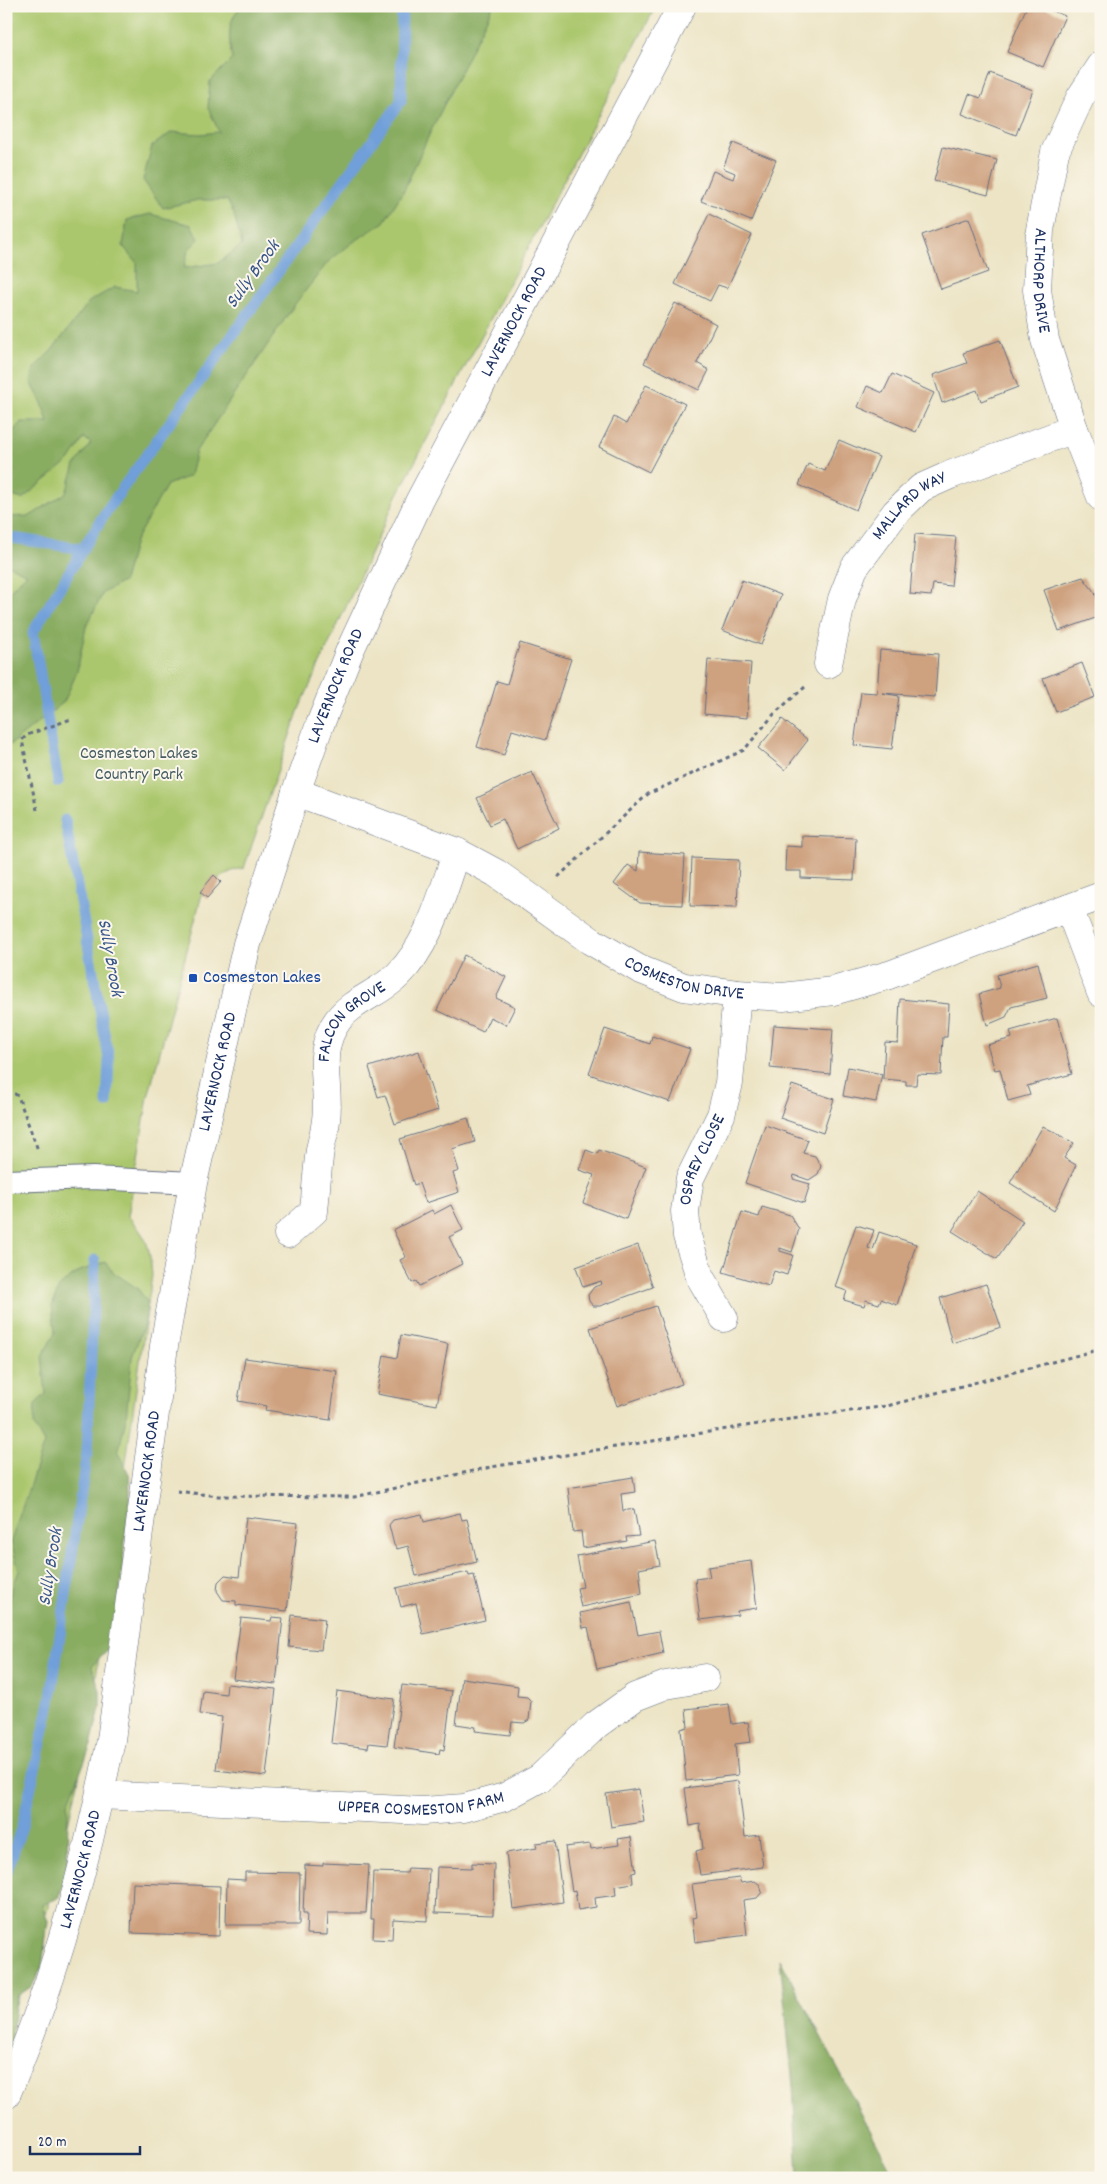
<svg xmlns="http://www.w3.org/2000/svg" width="1107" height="2184" font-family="Dekko,sans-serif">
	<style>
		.green { fill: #abc76d; stroke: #637b66 }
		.forest { fill: #88ac60; stroke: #526e5f }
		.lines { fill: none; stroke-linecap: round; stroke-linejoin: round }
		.stream { stroke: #709fd9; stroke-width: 11 }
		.building { fill: #cea17f }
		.lane-casing { stroke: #646e82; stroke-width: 24 }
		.street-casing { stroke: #646e82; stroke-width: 29 }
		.secondary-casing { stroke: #646e82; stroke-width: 29 }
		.path { stroke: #646e82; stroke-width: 3; stroke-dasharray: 4 4; stroke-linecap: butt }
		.lane { stroke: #fff; stroke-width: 22 }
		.street { stroke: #fff; stroke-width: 28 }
		.secondary { stroke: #fff; stroke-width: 28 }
		.transit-dot { fill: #1a4fb4; stroke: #fbf7ec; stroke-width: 2 }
		.labels { text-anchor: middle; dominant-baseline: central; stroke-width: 4; stroke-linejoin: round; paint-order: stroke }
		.street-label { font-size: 18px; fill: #1b2f5e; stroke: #fbf7ec }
		.park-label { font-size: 18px; fill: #465d62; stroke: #fbf7ec }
		.transit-label { font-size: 18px; fill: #164399; stroke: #fbf7ec; text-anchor: start }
		.water-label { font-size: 19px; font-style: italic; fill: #395689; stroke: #fbf7ec }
	</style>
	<rect width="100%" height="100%" fill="#fbf7ec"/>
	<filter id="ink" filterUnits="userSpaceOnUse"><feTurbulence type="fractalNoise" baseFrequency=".02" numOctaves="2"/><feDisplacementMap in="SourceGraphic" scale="10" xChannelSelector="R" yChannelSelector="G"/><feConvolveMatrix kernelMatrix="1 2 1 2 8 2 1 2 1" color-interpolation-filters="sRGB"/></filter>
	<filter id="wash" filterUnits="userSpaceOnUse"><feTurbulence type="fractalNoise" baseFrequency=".0096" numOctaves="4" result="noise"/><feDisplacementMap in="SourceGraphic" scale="20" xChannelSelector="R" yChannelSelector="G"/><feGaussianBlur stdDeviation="1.12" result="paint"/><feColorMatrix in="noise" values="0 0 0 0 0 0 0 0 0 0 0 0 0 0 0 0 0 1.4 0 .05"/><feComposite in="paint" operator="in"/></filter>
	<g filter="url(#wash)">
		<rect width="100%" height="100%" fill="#ece4c4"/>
		<path class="green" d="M6,6H656L398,494L299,709L244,868C226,871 214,880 202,894L148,1097L128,1216C149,1240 149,1245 152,1275L96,1677L78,1783L47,1910L6,2034Z"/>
		<g class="forest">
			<path d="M243,6H493L429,135L404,190L384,222L352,243L328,262L295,304L196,451L190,476L167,485L135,541L124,581L103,593L86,627L77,672L64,702L6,748V594L27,574L6,564V517L30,516L66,493L75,465L91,443L84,438L69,461L22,499L6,494V440L21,422H48L42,403L31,382L34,368L52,350L90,301L115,287L137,291V263L123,246L127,220L150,214L191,225L199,239L188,250L184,268L218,263L242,245L234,214L227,200H198L163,208L143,180L152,146L172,132L200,134L219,132L208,108L210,81L232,59C229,42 226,17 243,6Z"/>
			<polygon points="105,1262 113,1272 138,1289 148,1303 145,1322 132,1357 126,1418 118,1453 129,1474 130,1494 116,1628 109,1648 92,1666 100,1691 100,1708 91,1745 68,1804 67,1875 58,1898 42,1905 48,1921 42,1967 32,1986 16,1997 11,2044 6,2055 6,1630 11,1591 19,1571 11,1541 44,1443 34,1425 35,1404 46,1394 42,1356 55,1333 52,1306 60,1285 80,1271"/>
			<polygon points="780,1959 890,2168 890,2178 798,2178 793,2085"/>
		</g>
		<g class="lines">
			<g class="stream">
				<polyline points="6,537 83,549 33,632 58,782"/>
				<polyline points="83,549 107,510 401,101 402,6"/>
				<polyline points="65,820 109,1059 107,1103"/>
				<polyline points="6,1874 22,1826 50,1703 87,1452 95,1260"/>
			</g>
		</g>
		<g id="blocks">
			<g class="building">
				<polygon points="1027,6 1041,6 1065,16 1043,67 1007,52"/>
				<polygon points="990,73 1033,90 1016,135 962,114 969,94 981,98"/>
				<polygon points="733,143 776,160 751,221 701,201 713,171 733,179 735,173 723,168"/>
				<polygon points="943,147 997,160 988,195 934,181"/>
				<polygon points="709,214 752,235 727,288 718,285 710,301 675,284"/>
				<polygon points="969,218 988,272 941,289 922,235"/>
				<polygon points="675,303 716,324 697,363 709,370 699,390 644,363"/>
				<polygon points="1000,340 1018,387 981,401 977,390 942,403 933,375 967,363 963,353"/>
				<polygon points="892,374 934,393 916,432 858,407 867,386 883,393"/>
				<polygon points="646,385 685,404 649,472 599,447 614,417 626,424"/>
				<polygon points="839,440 879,457 856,510 799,485 808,464 825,471"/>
				<polygon points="915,534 956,537 951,586 933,584 931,596 910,594"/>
				<polygon points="1083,577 1095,593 1101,610 1101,616 1059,631 1044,590"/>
				<polygon points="742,580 781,595 761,645 722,630"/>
				<polygon points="520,643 571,659 545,740 512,730 504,755 477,747 497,681 507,684"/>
				<polygon points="880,650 938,654 935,697 882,693 899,696 892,749 854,745 861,692 877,693"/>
				<polygon points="708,659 751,663 747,718 704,714"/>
				<polygon points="1082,663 1095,697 1056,712 1043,678"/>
				<polygon points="782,719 808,740 785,770 758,748"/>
				<polygon points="532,772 559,828 517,849 503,819 490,825 477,798"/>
				<polygon points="802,836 856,838 854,880 801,878 801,871 785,871 786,846 802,847"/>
				<polygon points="639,852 685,855 682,905 640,903 614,884 628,865 638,871"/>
				<polygon points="692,858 739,860 737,907 690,906"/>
				<polygon points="214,875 221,882 207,898 200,892"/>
				<polygon points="464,955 506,977 496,998 515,1007 506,1025 490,1017 483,1032 437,1010"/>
				<polygon points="1038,963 1047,998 1011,1007 1006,1017 987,1025 979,994 1000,988 997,975"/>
				<polygon points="900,999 949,1004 947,1037 943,1037 941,1075 917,1074 916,1085 906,1085 906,1081 883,1079 885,1042 898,1043"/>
				<polygon points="1057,1018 1072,1074 1027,1086 1030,1095 1008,1101 1000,1069 995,1070 987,1045 1012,1038 1010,1031"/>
				<polygon points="774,1025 833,1029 830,1074 770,1068"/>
				<polygon points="605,1029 650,1044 652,1036 690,1049 670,1102 589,1074"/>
				<polygon points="419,1051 438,1110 395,1124 385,1095 378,1097 369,1067"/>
				<polygon points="848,1067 882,1074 876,1102 843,1096"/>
				<polygon points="792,1085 834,1099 823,1133 780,1118"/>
				<polygon points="468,1118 475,1142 452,1149 459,1171 453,1173 459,1192 426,1203 419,1183 414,1185 400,1139"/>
				<polygon points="765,1125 808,1140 803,1153 815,1156 821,1166 818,1174 809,1180 794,1175 793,1179 810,1184 804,1203 745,1183"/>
				<polygon points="1043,1126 1074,1143 1064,1158 1076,1165 1054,1211 1010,1183"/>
				<polygon points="586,1150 597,1154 599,1150 646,1167 626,1219 583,1203 594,1175 579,1170"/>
				<polygon points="977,1191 1023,1221 997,1259 952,1231"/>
				<polygon points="451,1205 463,1230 449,1237 462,1264 419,1286 416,1281 412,1283 400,1260 406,1257 393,1230 432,1210 434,1214"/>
				<polygon points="762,1207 790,1215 799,1229 792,1252 780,1248 780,1251 793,1255 787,1275 774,1271 769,1286 723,1272 742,1212 759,1217"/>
				<polygon points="856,1225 874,1230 868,1248 873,1250 879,1232 916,1244 897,1305 881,1299 879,1304 866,1300 864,1306 844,1300 847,1291 835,1287"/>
				<polygon points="638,1245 653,1287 600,1306 593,1306 589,1301 588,1295 594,1287 602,1284 601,1281 583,1287 576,1267"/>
				<polygon points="986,1284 1001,1327 952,1343 940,1298"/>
				<polygon points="656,1306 682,1384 617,1406 590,1328"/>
				<polygon points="401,1335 448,1344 437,1405 377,1394 384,1355 397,1358"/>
				<polygon points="245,1358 337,1371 330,1420 265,1410 266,1406 238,1401"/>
				<polygon points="633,1477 635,1492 621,1494 623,1511 634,1509 639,1536 626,1537 627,1541 583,1548 581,1531 573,1532 568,1488"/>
				<polygon points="460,1513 462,1520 467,1519 477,1562 416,1576 408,1546 397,1549 394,1545 389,1525 393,1520 422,1514 424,1522"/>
				<polygon points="246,1517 298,1523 287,1611 236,1605 236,1601 223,1600 217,1591 218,1582 225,1575 239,1577"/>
				<polygon points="655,1541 660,1565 639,1569 642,1594 581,1607 577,1588 583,1587 577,1556"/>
				<polygon points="751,1561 757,1608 737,1611 738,1615 700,1620 695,1579 710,1577 708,1567"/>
				<polygon points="468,1572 469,1576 474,1575 485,1620 423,1634 416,1603 401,1607 396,1588"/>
				<polygon points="631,1602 638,1635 659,1631 663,1653 597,1669 588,1627 583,1628 580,1613"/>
				<polygon points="292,1615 325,1619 321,1650 289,1647"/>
				<polygon points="272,1617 283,1618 276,1684 233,1679 241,1618 271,1621"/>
				<polygon points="462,1678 518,1686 517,1696 527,1697 531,1701 529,1720 524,1723 512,1722 510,1735 475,1731 476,1727 456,1724"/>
				<polygon points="227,1684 276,1689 266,1776 216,1770 222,1717 200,1714 203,1691 226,1694"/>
				<polygon points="402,1685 452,1691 444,1750 440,1749 439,1754 394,1747"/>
				<polygon points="337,1691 394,1699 387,1745 369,1743 368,1748 331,1743"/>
				<polygon points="729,1704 732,1724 748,1722 751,1742 735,1744 738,1775 686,1781 681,1729 688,1727 686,1709"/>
				<polygon points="738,1781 745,1837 759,1835 763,1867 700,1875 696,1851 703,1849 700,1824 690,1826 685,1788"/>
				<polygon points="639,1789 644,1822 611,1827 606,1794"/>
				<polygon points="631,1837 636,1872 632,1873 633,1883 615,1886 616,1895 595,1898 596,1907 578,1910 575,1890 572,1891 565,1847 590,1844 591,1849 619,1845 618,1839"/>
				<polygon points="555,1841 563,1902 513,1909 506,1853 537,1848 536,1843"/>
				<polygon points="323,1863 369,1865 366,1913 328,1913 327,1935 306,1934 307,1913 303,1913 305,1865 323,1866"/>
				<polygon points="472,1863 494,1864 493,1915 435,1913 437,1867 472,1868"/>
				<polygon points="408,1868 429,1869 427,1921 393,1919 392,1940 373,1939 374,1919 371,1919 373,1872 407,1873"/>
				<polygon points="245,1872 300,1873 299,1925 226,1925 227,1879 245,1880"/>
				<polygon points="739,1878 741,1883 755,1881 760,1885 762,1892 757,1898 743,1900 747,1935 695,1942 692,1918 697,1917 692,1884"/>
				<polygon points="133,1883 220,1886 219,1936 131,1933"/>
			</g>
		</g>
	</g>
	<g filter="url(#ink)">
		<use href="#blocks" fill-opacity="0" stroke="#646e82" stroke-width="1"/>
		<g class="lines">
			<g class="lane-casing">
				<polyline id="lane" points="6,1181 93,1178 193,1183"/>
			</g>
			<g class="street-casing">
				<g id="street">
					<path id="s1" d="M1101,66L1080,98L1055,152L1040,230L1037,290L1045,340L1074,429L1101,497"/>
					<path id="s2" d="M828,664L842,599L854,568L896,512L921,488L950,475L1074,429"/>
					<path id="s3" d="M296,792L457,852L496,873L591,941L639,969L684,987L737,994L783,997L833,991L889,975L1101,896"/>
					<polyline points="1069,908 1101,993"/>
					<path id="s4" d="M288,1234L314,1211C316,1191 317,1170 320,1150C322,1140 325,1130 326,1120C331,1086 314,1052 338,1020C353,1000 380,993 398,975C430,944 442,893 457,852"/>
					<path id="s5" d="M724,1318L700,1277L687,1236L685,1211L690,1178L721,1115L729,1083L737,994"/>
					<path id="s6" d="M100,1795L423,1811L464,1808L505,1797L540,1778L596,1725L635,1697L666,1685L705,1678"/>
				</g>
			</g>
			<g class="secondary-casing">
				<g id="secondary">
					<path id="s7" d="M6,2095C55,1982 87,1861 111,1740L164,1346L193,1183L247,944L296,792L319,727L350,650L420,500L682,6"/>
				</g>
			</g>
			<g class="path">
				<polyline points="37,810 22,740 27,735 71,719"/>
				<polyline points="558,877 648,794 744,750 775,713 805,687"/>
				<polyline points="6,1094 15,1094 18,1096 38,1150"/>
				<polyline points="177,1491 218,1496 354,1497 491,1467 777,1421 887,1406 1101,1349"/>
			</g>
			<use href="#lane" class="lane"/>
			<use href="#street" class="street"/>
			<use href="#secondary" class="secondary"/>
		</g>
	</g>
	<rect class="transit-dot" x="188" y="973" width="10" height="10" rx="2.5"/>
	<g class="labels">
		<g class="street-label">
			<text stroke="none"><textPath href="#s1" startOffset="228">ALTHORP DRIVE</textPath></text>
			<text stroke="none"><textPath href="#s7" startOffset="1858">LAVERNOCK ROAD</textPath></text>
			<text stroke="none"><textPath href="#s2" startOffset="184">MALLARD WAY</textPath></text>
			<text stroke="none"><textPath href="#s7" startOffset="1452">LAVERNOCK ROAD</textPath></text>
			<text stroke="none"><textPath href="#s3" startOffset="435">COSMESTON DRIVE</textPath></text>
			<text stroke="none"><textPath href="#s4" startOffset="236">FALCON GROVE</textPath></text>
			<text stroke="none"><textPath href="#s7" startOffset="1048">LAVERNOCK ROAD</textPath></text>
			<text stroke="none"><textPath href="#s5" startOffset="170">OSPREY CLOSE</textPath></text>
			<text stroke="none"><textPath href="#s7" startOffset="642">LAVERNOCK ROAD</textPath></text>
			<text stroke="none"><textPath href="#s6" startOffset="322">UPPER COSMESTON FARM</textPath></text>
			<text stroke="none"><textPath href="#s7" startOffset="238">LAVERNOCK ROAD</textPath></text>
		</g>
		<g class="park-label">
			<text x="139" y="754">Cosmeston Lakes<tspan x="139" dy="21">Country Park</tspan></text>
		</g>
		<g class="transit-label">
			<text x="203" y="978">Cosmeston Lakes</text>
		</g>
		<g class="water-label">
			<text transform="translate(254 275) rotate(-54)">Sully Brook</text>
			<text transform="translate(109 958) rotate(80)">Sully Brook</text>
			<text transform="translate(52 1567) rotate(-81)">Sully Brook</text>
		</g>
	</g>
	<rect width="1107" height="2184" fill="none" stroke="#fbf7ec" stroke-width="25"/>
	<path d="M30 2146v8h110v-8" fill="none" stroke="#1b2f5e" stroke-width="2.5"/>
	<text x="38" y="2146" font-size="15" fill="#1b2f5e" stroke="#fbf7ec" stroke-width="4" paint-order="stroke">20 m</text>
</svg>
